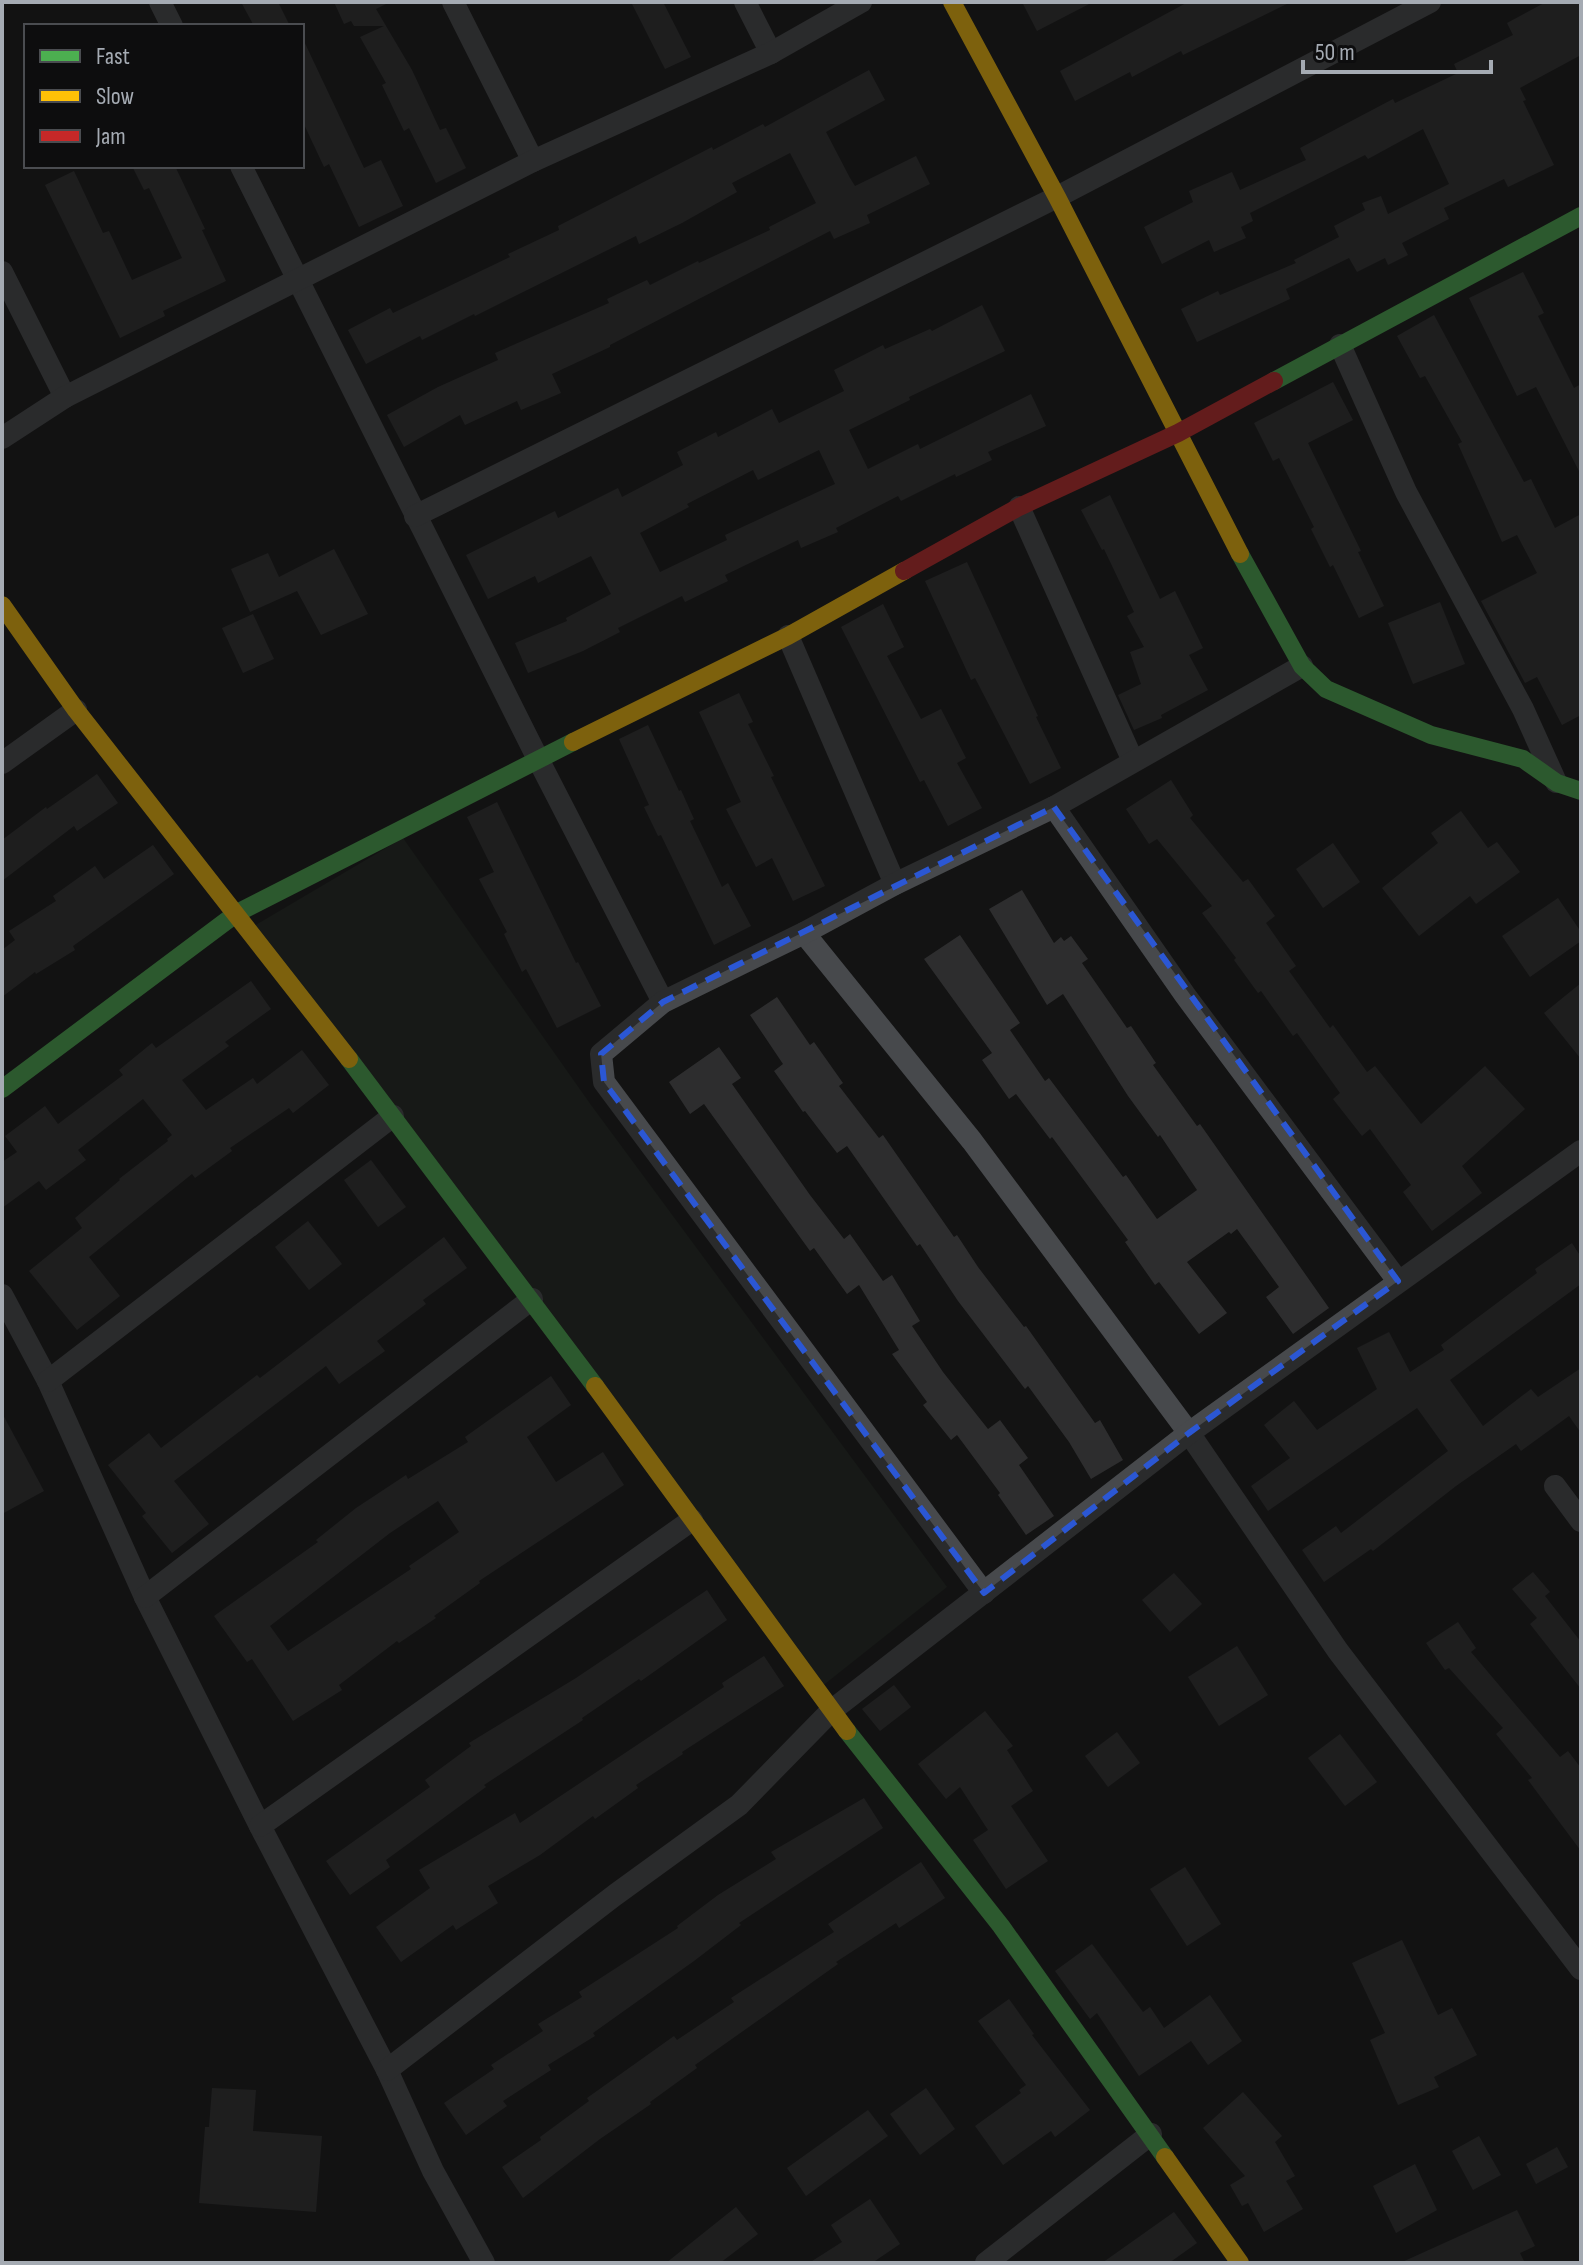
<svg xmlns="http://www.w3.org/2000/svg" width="1583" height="2265" font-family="'Sofia Sans Condensed',sans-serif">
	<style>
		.green { fill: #1d231d }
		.building { fill: #2d2d2e; fill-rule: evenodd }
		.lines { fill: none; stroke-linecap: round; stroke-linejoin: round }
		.street { stroke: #47494c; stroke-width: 22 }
		.fast { stroke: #4caf50; stroke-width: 18 }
		.slow { stroke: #ffc107; stroke-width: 18 }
		.jam { stroke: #c62828; stroke-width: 18 }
		.marked { fill: none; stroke: #2b57d4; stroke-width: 6; stroke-dasharray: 16 10; stroke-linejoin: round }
	</style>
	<rect width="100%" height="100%" fill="#131313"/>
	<polygon class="green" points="403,838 591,1105 947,1587 816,1691 244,932"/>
	<g class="building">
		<polygon points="241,2 278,2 290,26 254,26"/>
		<polygon points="334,2 390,2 376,9 412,70 440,130 446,128 466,168 436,183 409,128 404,131 382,85 386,83 360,37 384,26 354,26 351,21 344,24"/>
		<polygon points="631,2 663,2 691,57 665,69"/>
		<polygon points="1022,2 1093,2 1037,31"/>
		<polygon points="1188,2 1291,2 1183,55 1181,51 1132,77 1130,72 1075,101 1060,71"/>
		<polygon points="1546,2 1581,2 1581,55 1520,88 1526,100 1523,101 1554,165 1508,187 1504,179 1444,208 1449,219 1402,243 1408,255 1388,265 1385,258 1357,272 1349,258 1286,289 1290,299 1197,342 1181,309 1218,291 1220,295 1296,263 1294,260 1339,237 1334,226 1365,210 1362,203 1381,196 1388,214 1449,184 1423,129 1368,159 1365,155 1250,213 1253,221 1241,227 1246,238 1214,252 1209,240 1162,264 1144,227 1193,202 1189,191 1232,172 1240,190 1306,160 1300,148 1393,99 1395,103 1458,73 1454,64 1513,35 1507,23"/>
		<polygon points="302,37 364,168 381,160 403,206 359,227 329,164 324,167 302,120"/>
		<polygon points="869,70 885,100 826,132 850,178 855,186 916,156 930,184 867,215 870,223 834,239 830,231 610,345 610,347 552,374 561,393 521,410 517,401 465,425 460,415 404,447 387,415 438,387 498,360 495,353 609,303 607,299 647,280 650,285 698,261 699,263 770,230 769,227 816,203 790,153 732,183 737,192 682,223 639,244 636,236 475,316 474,314 422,340 420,336 366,364 348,330 390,308 393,313 510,257 508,254 559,230 558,226 712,147 713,150 763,124 765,127"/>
		<polygon points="132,166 175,166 205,229 202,230 226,281 163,311 165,316 120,338 45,185 74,171 103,233 109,231 132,280 182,258 149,188 144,190"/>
		<polygon points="1523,272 1544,313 1538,316 1574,388 1581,384 1581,475 1536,387 1517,396 1469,298"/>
		<path d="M982,305L1005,351L909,397L910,400L849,430L868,469L918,444L920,449L1031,394L1046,426L988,452L992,460L956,477L955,474L901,501L898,496L836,528L838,532L801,548L798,540L725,575L728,581L685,602L682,596L618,628L620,632L583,651L528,673L515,643L567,621L566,618L611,594L591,556L538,583L535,576L488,599L466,555L555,511L558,518L618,488L622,497L683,465L677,452L716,432L718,437L772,409L779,423L844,391L834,370L883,345L885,349L930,329L932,331ZM819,450L835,484L725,535L727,540L660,572L640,533L689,507L687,504L753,470L758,480Z"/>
		<polygon points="1434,315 1524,482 1531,479 1555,528 1581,514 1581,715 1562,725 1537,677 1525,683 1481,601 1537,573 1517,535 1502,542 1458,444 1462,442 1425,376 1420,378 1397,336"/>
		<polygon points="1333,382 1353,420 1308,443 1361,551 1358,552 1384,606 1359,618 1333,565 1330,567 1311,529 1314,527 1279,458 1273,461 1254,423"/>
		<polygon points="1110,495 1160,599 1175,591 1203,648 1189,655 1208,690 1161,715 1162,718 1134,730 1118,695 1141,684 1130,652 1144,647 1127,616 1134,612 1104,549 1102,550 1081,510"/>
		<polygon points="334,549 368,614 321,635 297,591 250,612 231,569 268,553 279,577"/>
		<polygon points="967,562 1038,716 1036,717 1061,768 1030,784 975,678 971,680 925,581"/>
		<polygon points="1440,602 1465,664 1413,684 1388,623"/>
		<polygon points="883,604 904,647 887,656 921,719 941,709 966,758 957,763 982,808 948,826 924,780 920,782 841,627"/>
		<polygon points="253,614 274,659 243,673 222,628"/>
		<polygon points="739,693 753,722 748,724 774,776 771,777 825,886 793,901 772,858 756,867 726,809 741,802 699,712"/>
		<polygon points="648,725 679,791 681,790 694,819 690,821 722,887 728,883 751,926 714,945 661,835 658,836 644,807 649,805 619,739"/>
		<polygon points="97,774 118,803 77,831 74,826 2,881 2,840 46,807 47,809"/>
		<polygon points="1171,780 1193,815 1190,818 1243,882 1248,879 1275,916 1266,923 1296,966 1289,971 1330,1028 1333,1025 1367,1072 1375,1066 1421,1124 1485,1066 1525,1109 1462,1166 1482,1193 1432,1231 1403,1192 1411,1185 1370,1129 1362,1136 1333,1099 1340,1093 1297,1033 1293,1036 1261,991 1258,993 1234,960 1236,958 1202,913 1212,906 1157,839 1149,844 1126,809"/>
		<polygon points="497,802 576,963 578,962 601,1006 557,1028 526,969 522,972 504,934 507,932 479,879 494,872 467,817"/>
		<polygon points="1461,811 1488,848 1497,842 1520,872 1476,904 1470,896 1419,936 1382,888 1438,843 1431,833"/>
		<polygon points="1333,843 1360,882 1323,908 1296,869"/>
		<polygon points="153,845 174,874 73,946 75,950 36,974 35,972 2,997 2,950 15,940 9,931 56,901 53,896 95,866 104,879"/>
		<polygon points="1022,890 1054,943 1061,937 1064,941 1071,936 1088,959 1082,963 1127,1028 1131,1026 1156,1063 1153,1065 1197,1126 1200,1124 1329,1308 1293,1334 1266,1297 1279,1287 1237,1229 1231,1234 1229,1232 1187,1262 1227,1313 1199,1334 1159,1282 1155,1285 1125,1242 1128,1240 1052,1137 1050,1139 1016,1094 1009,1099 982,1060 992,1053 924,959 960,935 1020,1023 1010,1030 1045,1081 1049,1078 1123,1177 1126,1175 1157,1219 1197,1190 1160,1135 1158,1137 1128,1096 1063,994 1047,1005 989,909"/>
		<polygon points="1558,898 1581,932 1581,941 1530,977 1502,936"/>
		<polygon points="251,981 271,1009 225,1042 229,1046 182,1080 206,1110 253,1078 257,1084 302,1050 329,1085 293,1113 289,1108 230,1148 232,1151 195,1178 192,1174 89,1257 120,1296 77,1330 29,1271 82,1228 75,1218 120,1180 119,1179 168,1141 167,1139 172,1135 143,1099 78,1150 86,1160 46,1190 39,1181 2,1208 2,1162 17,1152 5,1136 45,1106 58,1124 123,1075 119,1070 152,1043 156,1048"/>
		<polygon points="1581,983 1581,1059 1544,1013"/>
		<polygon points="777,997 810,1045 814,1042 843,1083 839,1086 879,1138 883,1135 954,1237 957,1235 978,1267 1024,1327 1026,1326 1095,1423 1100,1420 1123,1460 1091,1479 1069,1442 1028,1386 1025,1389 958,1301 920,1244 917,1246 847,1146 837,1153 805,1111 803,1112 774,1071 783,1064 750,1015"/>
		<polygon points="719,1047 741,1078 732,1084 810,1195 844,1239 850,1234 883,1281 892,1275 920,1321 912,1326 943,1372 988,1429 1000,1420 1028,1458 1019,1465 1054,1516 1026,1535 998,1495 1000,1493 957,1435 951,1440 923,1405 927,1402 892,1354 899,1350 859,1285 847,1294 814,1248 810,1251 704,1104 690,1114 669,1082"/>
		<polygon points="371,1160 406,1207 378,1227 344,1180"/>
		<polygon points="308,1221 342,1264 309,1290 275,1247"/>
		<polygon points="444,1237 467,1268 423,1300 426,1304 377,1341 385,1351 339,1384 326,1366 174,1481 209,1524 172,1553 142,1516 146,1513 108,1465 149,1433 161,1448 257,1375 260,1378"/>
		<polygon points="1572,1243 1581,1257 1581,1284 1450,1380 1483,1426 1531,1389 1538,1397 1581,1368 1581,1433 1569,1416 1521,1451 1516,1444 1456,1486 1373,1551 1371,1549 1324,1582 1302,1550 1336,1526 1341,1533 1448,1451 1417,1408 1268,1511 1251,1486 1290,1458 1264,1425 1294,1401 1317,1430 1377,1389 1357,1348 1389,1332 1410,1372 1444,1350 1441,1345 1537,1273 1535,1269"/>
		<path d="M551,1376L571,1405L527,1437L556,1482L603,1452L624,1485L479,1581L480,1583L434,1616L436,1618L399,1643L397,1641L339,1685L342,1690L293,1721L252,1659L247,1662L214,1616L318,1542L316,1540L356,1508L406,1475L408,1479L468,1442L465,1437ZM438,1501L459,1532L409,1566L411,1569L288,1651L270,1626L390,1533Z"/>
		<polygon points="2,1413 44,1491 2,1514"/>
		<polygon points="1533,1572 1550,1592 1545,1596 1581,1642 1581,1689 1530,1624 1537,1618 1512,1589"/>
		<polygon points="1174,1573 1202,1604 1170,1632 1142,1600"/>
		<polygon points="707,1590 727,1620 641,1681 639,1679 582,1718 583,1720 484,1785 486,1787 386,1860 390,1867 350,1895 326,1861 430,1787 425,1780 471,1746 469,1743 576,1678"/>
		<polygon points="1458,1622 1476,1648 1471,1652 1560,1757 1568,1751 1581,1768 1581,1851 1528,1780 1532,1778 1496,1734 1503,1728 1449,1668 1445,1670 1426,1643"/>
		<polygon points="1237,1646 1268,1695 1219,1726 1188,1677"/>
		<polygon points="764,1656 784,1686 682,1752 683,1754 636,1785 638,1788 595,1819 593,1816 540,1855 488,1886 498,1903 456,1930 453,1925 401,1962 376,1927 430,1888 419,1870 515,1813 520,1823 724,1687 722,1683"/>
		<polygon points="894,1685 911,1707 880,1731 862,1709"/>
		<polygon points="985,1711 1013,1746 1007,1750 1033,1791 1011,1806 1048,1861 1006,1889 973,1840 988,1830 960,1787 946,1799 918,1764"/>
		<polygon points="1117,1732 1140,1763 1108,1787 1085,1756"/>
		<polygon points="1340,1734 1377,1782 1345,1806 1308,1758"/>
		<polygon points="864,1798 883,1828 739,1923 741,1925 694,1961 593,2033 595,2036 548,2065 551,2070 503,2101 507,2106 466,2135 444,2103 494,2069 491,2065 543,2031 538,2024 582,1997 579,1992 678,1928 677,1926 718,1895 776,1859 771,1852"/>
		<polygon points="921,1862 945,1898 899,1928 896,1923 836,1962 838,1964 695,2065 697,2068 650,2102 651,2104 600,2139 523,2198 502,2167 541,2140 540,2137 589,2101 587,2098 674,2036 677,2040 734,2002 731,1998 834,1932 828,1924"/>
		<polygon points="1185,1867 1221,1924 1187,1946 1150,1889"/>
		<polygon points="1402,1940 1438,2015 1452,2008 1477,2055 1434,2077 1439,2087 1398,2105 1370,2040 1385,2033 1352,1963"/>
		<polygon points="1092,1944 1143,2012 1150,2007 1164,2028 1210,1995 1242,2041 1208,2065 1191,2041 1139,2076 1097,2013 1090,2019 1055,1971"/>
		<polygon points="1009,1999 1034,2034 1032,2035 1090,2110 1055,2137 1051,2131 1003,2165 975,2126 1021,2093 1019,2090 1026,2085 978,2021"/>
		<polygon points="212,2088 256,2090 253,2131 322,2136 316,2212 199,2203 205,2127 209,2127"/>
		<polygon points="926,2088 955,2129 920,2155 890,2114"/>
		<polygon points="1243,2092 1282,2136 1275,2142 1295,2176 1286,2181 1303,2209 1264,2232 1248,2203 1242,2206 1230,2185 1245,2176 1203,2128"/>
		<polygon points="868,2110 888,2136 806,2196 787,2168"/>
		<polygon points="1479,2136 1501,2175 1473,2190 1452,2151"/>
		<polygon points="1557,2147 1568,2167 1536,2184 1526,2164"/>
		<polygon points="1415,2164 1437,2210 1396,2233 1373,2186"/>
		<polygon points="870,2199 900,2244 872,2263 809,2263 842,2242 831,2225"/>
		<polygon points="736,2207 758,2234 720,2263 666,2263"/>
		<polygon points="1517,2210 1535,2246 1520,2253 1525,2263 1400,2263"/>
		<polygon points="1174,2212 1197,2243 1169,2263 1102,2263"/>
	</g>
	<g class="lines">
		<g class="street">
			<polyline points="160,2 172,26"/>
			<polyline points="453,2 533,161"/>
			<polyline points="745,2 771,53"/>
			<polyline points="241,166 538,759 663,1002"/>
			<polyline points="2,272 65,397"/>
			<polyline points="1340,345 1406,492 1523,709 1556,782"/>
			<polyline points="2,438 65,397 533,161 771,53 861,2"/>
			<polyline points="1019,507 1133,761"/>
			<polyline points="415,516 1057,197 1430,2"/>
			<polyline points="788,636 895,884"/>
			<polyline points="2,763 76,710"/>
			<polyline points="1054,807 1185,995 1398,1281"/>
			<polyline points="804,933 972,1141 1189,1433 1338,1651 1581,1969"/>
			<polyline points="2,1295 48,1381 145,1597 260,1826 387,2070 433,2171 484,2263"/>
			<polyline points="48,1381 393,1116"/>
			<polyline points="1555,1486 1581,1521"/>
			<polyline points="984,1593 604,1082 601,1054 663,1002 804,933 895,884 1054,807 1302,666"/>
			<polyline points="145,1597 532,1299"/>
			<polyline points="260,1826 692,1520"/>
			<polyline points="387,2070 615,1895 739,1805 831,1711 1189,1433 1581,1151"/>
			<polyline points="986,2263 1151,2134"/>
		</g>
		<g class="fast">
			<polyline points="1274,381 1581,216"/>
			<polyline points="1240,554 1302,666 1326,689 1431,735 1523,759 1557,783 1581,791"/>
			<polyline points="349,1059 595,1386"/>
			<polyline points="2,1089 237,913 573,742"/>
			<polyline points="847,1731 1001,1926 1165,2157"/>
		</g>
		<g class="slow">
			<polyline points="952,2 1057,197 1240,554"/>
			<polyline points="2,605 76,710 349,1059"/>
			<polyline points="573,742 788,636 904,571"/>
			<polyline points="595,1386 847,1731"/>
			<polyline points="1165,2157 1240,2263"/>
		</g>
		<polyline class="jam" points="904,571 1019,507 1178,433 1274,381"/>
	</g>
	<path d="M0 0H1583V2265H0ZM1054,807L1398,1281L1189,1433L984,1593L604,1082L601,1054L663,1002Z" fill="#131313" fill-opacity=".55" fill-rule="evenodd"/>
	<path class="marked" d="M1054,807L1398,1281L1189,1433L984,1593L604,1082L601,1054L663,1002Z"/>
	<rect width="1583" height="2265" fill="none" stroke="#a5abb3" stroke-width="8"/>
	<rect x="24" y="24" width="280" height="144" fill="#0d0d0e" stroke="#4a4c50" stroke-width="2"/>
	<rect x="40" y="50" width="40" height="12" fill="#4caf50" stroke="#4a4c50" stroke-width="2"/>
	<text x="96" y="64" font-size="24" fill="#a5abb3">Fast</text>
	<rect x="40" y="90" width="40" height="12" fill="#ffc107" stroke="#4a4c50" stroke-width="2"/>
	<text x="96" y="104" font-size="24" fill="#a5abb3">Slow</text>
	<rect x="40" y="130" width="40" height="12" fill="#c62828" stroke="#4a4c50" stroke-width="2"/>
	<text x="96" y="144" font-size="24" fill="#a5abb3">Jam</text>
	<path d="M1303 60v12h188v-12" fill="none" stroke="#a5abb3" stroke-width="4"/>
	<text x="1315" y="60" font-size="24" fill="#a5abb3" stroke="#0d0d0e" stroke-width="6" paint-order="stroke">50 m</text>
</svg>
